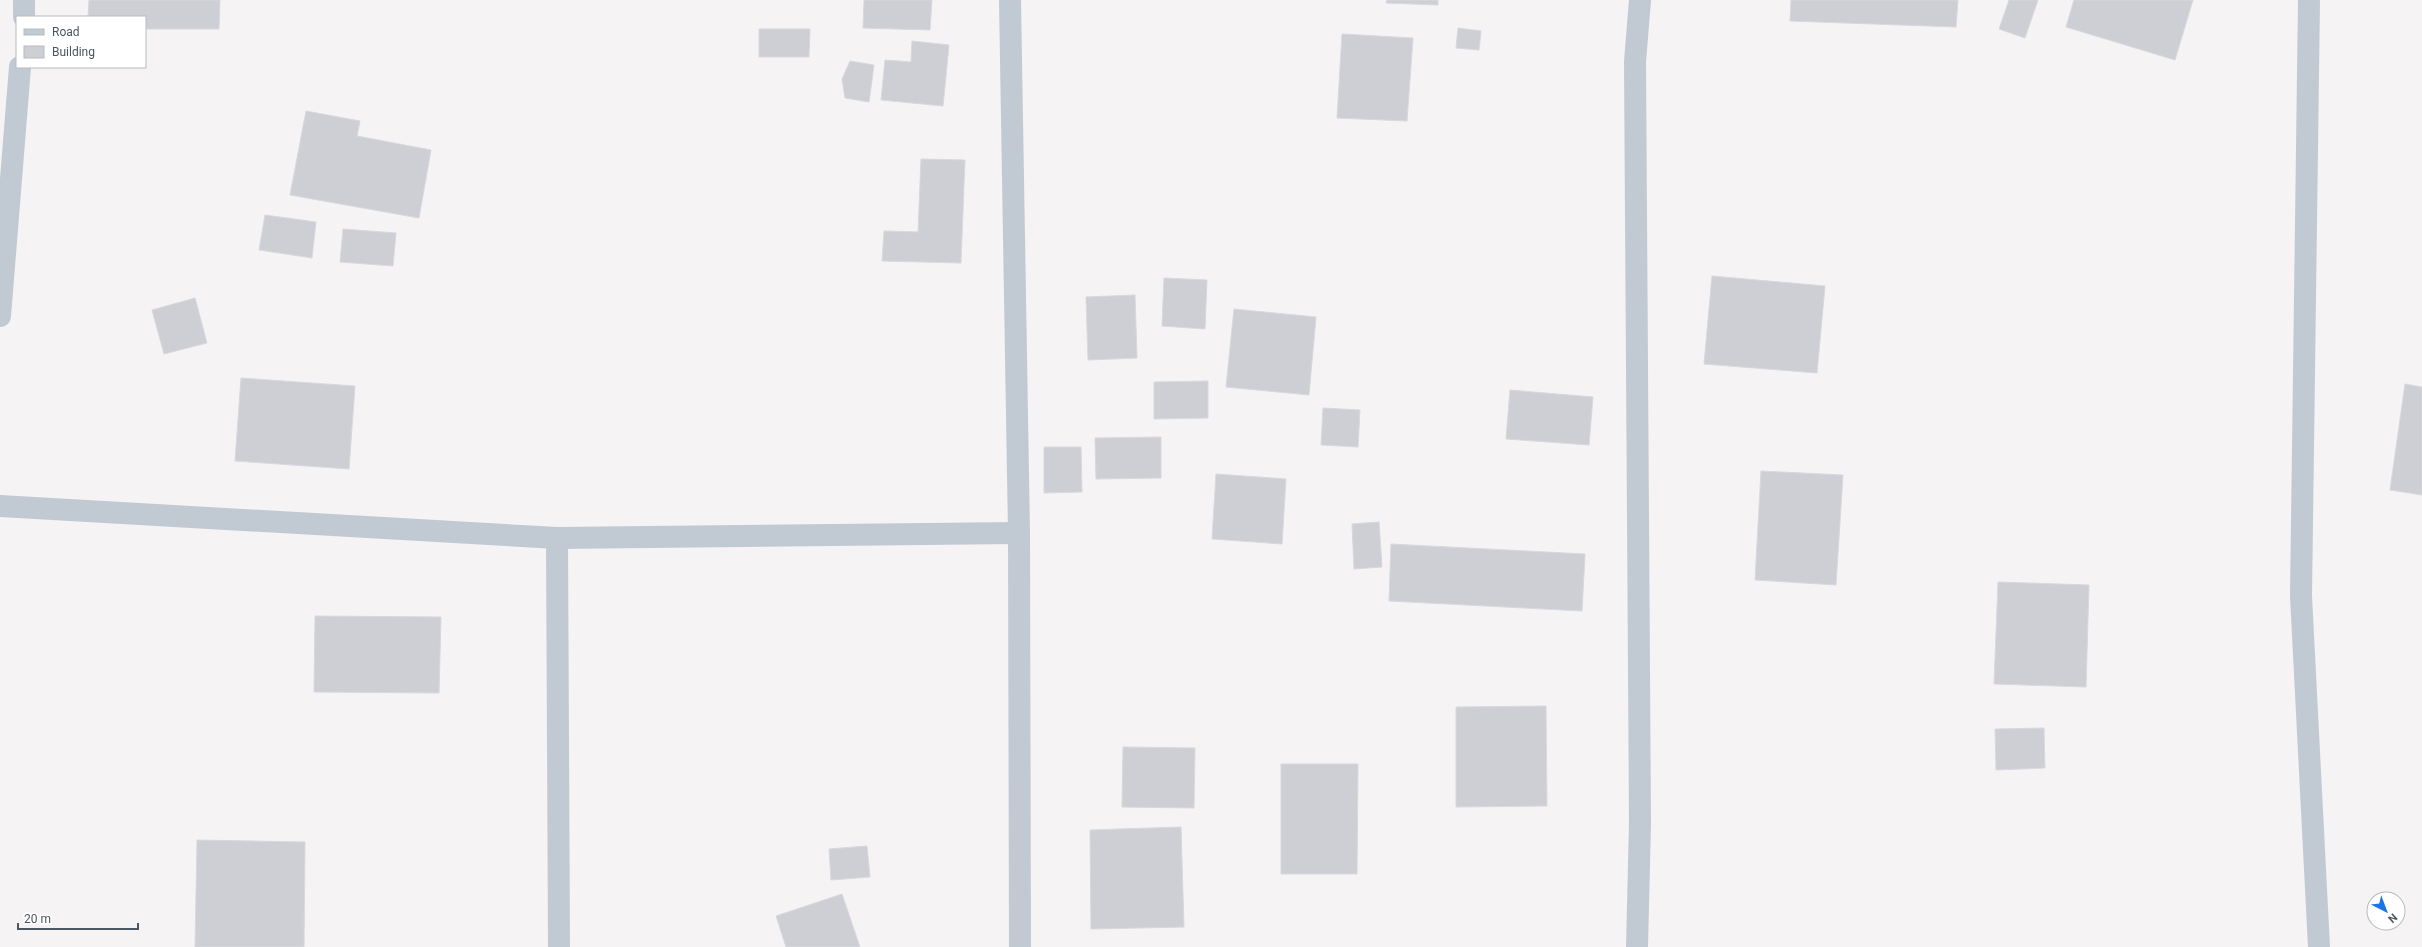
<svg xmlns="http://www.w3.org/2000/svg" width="2422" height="947" font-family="Roboto,sans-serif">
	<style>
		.building { fill: #cdcfd5; stroke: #d7d9de }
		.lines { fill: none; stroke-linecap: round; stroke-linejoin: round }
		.minor { stroke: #c1cad2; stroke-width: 22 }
	</style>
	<rect width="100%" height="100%" fill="#f5f3f3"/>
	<g class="building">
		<polygon points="89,0 220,0 219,29 145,29 145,17 88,17"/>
		<polygon points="864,0 932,0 930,30 863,28"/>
		<polygon points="1387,0 1438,0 1438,5 1386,3"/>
		<polygon points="1791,0 1958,0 1956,27 1790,21"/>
		<polygon points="2009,0 2038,0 2025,38 1999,29"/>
		<polygon points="2074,0 2193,0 2175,60 2066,27"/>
		<polygon points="1458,28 1481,31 1479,50 1456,48"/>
		<polygon points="759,29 810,29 809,57 759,57"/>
		<polygon points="1342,34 1413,38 1407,121 1337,118"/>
		<polygon points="912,41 949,45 943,106 881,100 885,60 911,62"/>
		<polygon points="850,61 874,65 869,102 845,98 842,79"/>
		<polygon points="306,111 360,121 357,136 431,150 419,218 290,195"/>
		<polygon points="921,159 965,160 961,263 882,261 884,231 918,232"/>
		<polygon points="265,215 316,222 312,258 259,250"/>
		<polygon points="343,229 396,233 393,266 340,262"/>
		<polygon points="1712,276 1825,286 1817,373 1704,364"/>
		<polygon points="1164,278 1207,280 1205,329 1162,326"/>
		<polygon points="1135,295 1137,358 1088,360 1086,297"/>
		<polygon points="195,298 207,343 164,354 152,310"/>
		<polygon points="1234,309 1316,317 1309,395 1226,387"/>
		<polygon points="241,378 355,386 349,469 235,461"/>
		<polygon points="1208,381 1208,418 1154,419 1154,382"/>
		<polygon points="2405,384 2422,387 2422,495 2390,490"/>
		<polygon points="1510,390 1593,397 1589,445 1506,439"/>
		<polygon points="1323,408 1360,410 1358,447 1321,445"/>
		<polygon points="1161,437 1161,478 1096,479 1095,438"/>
		<polygon points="1044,447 1081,447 1082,492 1044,493"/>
		<polygon points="1761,471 1843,475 1836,585 1755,580"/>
		<polygon points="1216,474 1286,479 1282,544 1212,539"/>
		<polygon points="1379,522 1382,567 1354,569 1352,524"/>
		<polygon points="1391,544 1585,554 1582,611 1389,601"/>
		<polygon points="1998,582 2089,585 2086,687 1994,684"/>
		<polygon points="315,616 441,617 439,693 314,692"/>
		<polygon points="1546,706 1547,806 1456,807 1456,707"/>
		<polygon points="2044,728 2045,768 1996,770 1995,729"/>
		<polygon points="1123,747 1195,748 1194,808 1122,807"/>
		<polygon points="1281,764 1358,764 1357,874 1281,874"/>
		<polygon points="1181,827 1184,927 1091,929 1090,830"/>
		<polygon points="197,840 305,842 304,947 195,947"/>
		<polygon points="867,846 870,877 831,880 829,849"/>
		<polygon points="842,894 860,947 786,947 776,916"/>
	</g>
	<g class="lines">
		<g class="minor">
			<polyline points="24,0 24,17"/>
			<polyline points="1010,0 1019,533 1020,947"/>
			<polyline points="2309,0 2301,596 2319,947"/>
			<polyline points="0,316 20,67"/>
			<polyline points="0,506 557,538 1019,533"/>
			<polyline points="557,538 559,947"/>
			<polyline points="1637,947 1640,823 1635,62 1640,0"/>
		</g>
	</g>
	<rect x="16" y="16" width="130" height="52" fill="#ffffff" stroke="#b7bbc0"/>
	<rect x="24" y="29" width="20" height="6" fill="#c1cad2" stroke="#b7bbc0"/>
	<text x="52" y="36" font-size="12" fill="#4a5661">Road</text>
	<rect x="24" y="46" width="20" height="12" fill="#cdcfd5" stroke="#b7bbc0"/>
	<text x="52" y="56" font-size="12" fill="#4a5661">Building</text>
	<g transform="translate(2386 911) rotate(138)"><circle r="19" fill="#ffffff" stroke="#b7bbc0"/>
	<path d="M0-3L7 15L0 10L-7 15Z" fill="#1a73e8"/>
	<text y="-6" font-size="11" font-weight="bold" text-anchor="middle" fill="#4a5661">N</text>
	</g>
	<path d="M18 923v6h120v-6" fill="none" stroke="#4a5661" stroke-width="2"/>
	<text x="24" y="923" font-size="12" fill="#4a5661" stroke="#ffffff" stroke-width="3" paint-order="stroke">20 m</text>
</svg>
